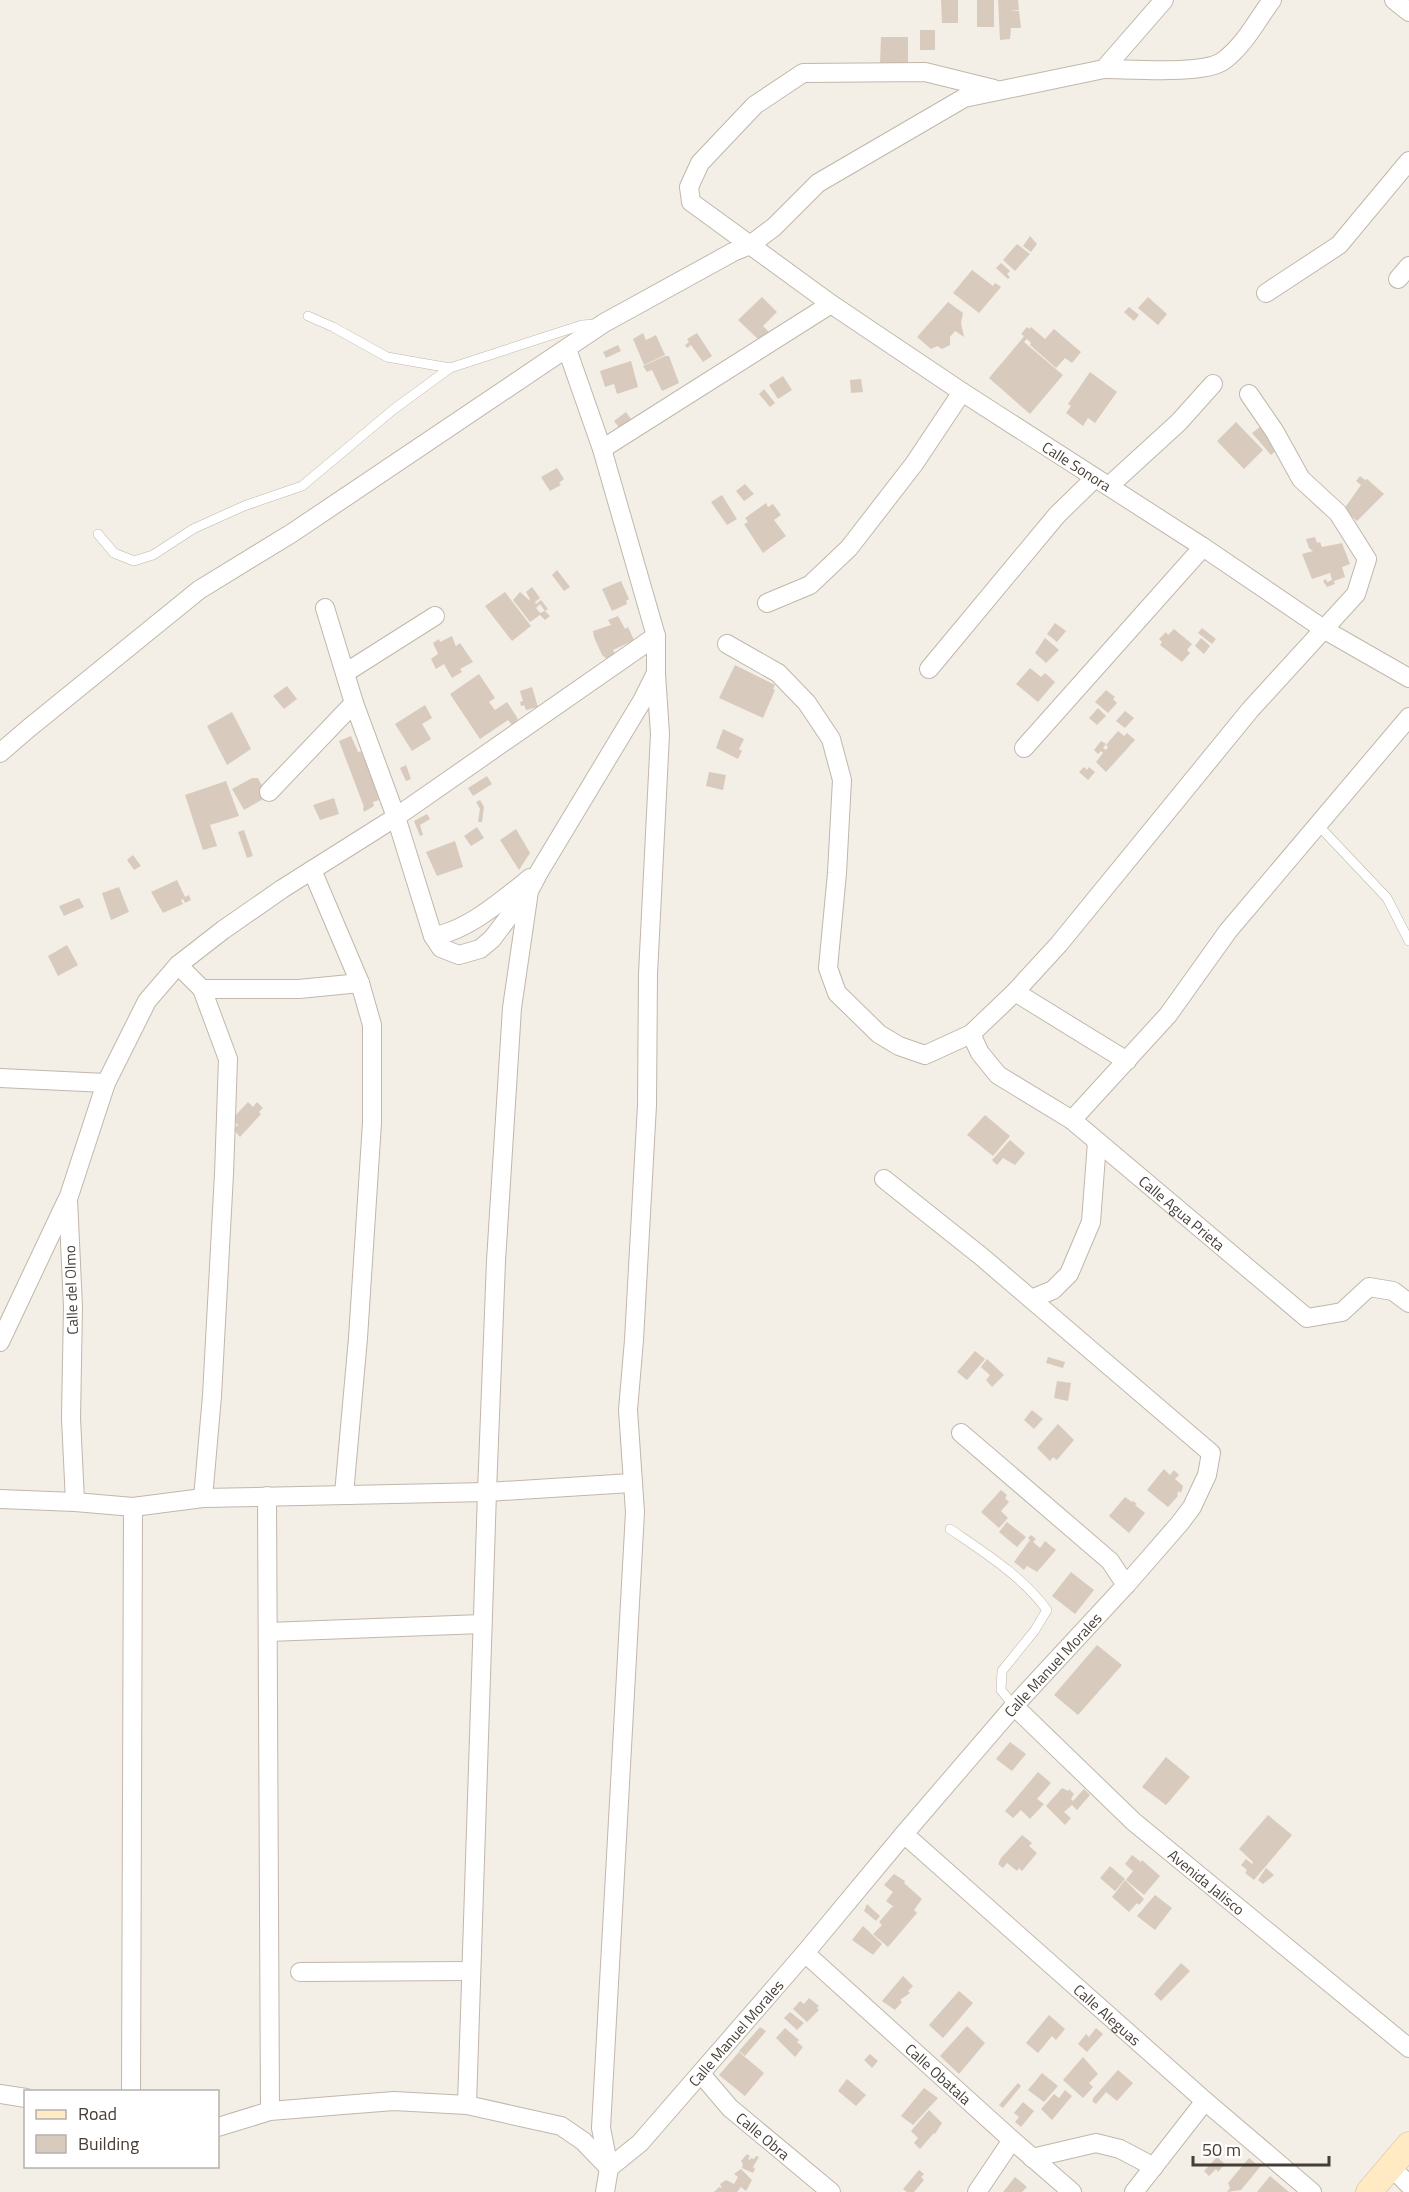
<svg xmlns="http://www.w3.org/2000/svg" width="1409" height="2192" font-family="'Titillium Web',sans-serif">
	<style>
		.building { fill: #d8cbbe }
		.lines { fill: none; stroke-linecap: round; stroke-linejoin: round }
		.lane-casing { stroke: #c1b7ab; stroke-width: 10 }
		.street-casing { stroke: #c1b7ab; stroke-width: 20 }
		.secondary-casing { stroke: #d3bc95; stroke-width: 27 }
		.lane { stroke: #fff; stroke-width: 9 }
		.street { stroke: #fff; stroke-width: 18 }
		.secondary { stroke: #ffeac4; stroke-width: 26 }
		.labels { text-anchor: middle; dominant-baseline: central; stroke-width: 4.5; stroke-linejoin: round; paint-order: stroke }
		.street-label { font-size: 15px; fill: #463d35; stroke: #fff }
	</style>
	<rect width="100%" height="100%" fill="#f3eee6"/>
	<g class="building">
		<polygon points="941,0 958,0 958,23 942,23"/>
		<rect x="977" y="0" width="17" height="27"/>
		<polygon points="998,0 1018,0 1019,10 1011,10 1019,11 1021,28 1011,28 1010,39 1000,40"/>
		<rect x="920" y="30" width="15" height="20"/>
		<polygon points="881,37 908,37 908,63 880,63"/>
		<polygon points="1030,236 1037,244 1031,252 1023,246"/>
		<polygon points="1017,244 1030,254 1015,271 1003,260"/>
		<polygon points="1001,263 1010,271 1007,274 1010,277 1008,279 996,268"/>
		<polygon points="972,270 993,286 995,283 1001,287 979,313 953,293"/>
		<polygon points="762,297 777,312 763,326 771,334 769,336 766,334 760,341 738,320"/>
		<polygon points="1148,297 1167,314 1158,325 1138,308"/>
		<polygon points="948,302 963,313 961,323 964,337 955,331 950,337 950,345 942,349 937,346 931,349 917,337"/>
		<polygon points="1129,307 1139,315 1134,321 1124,312"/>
		<polygon points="1027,327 1030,329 1031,327 1045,339 1054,329 1081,352 1072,363 1065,358 1056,368 1030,345 1031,343 1027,339 1024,342 1063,375 1030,414 989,378 1022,339 1024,336 1021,334"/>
		<polygon points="643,333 646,340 656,335 665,355 644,365 633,339"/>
		<polygon points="697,333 712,356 703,362 691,345 687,348 685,345 689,342 687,339"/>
		<polygon points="618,345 621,351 606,358 603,352"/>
		<polygon points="665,356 669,356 679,383 662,391 652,370 647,372 643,366"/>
		<polygon points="631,361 638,387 617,394 614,384 605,387 600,371"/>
		<polygon points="1090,372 1117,392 1095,423 1088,418 1083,426 1066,413 1071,406 1068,404"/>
		<polygon points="783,376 792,390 778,399 769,385"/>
		<polygon points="861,379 863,392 851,393 850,380"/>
		<polygon points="764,389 775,403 770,407 759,394"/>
		<polygon points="626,412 633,422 621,430 614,421"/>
		<polygon points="1236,422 1263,450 1244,469 1217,441"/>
		<polygon points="1264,424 1283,444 1271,455 1252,433"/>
		<polygon points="557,468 564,479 559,483 561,485 550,491 541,477"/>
		<polygon points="1360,476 1365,480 1367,479 1384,494 1357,521 1344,509 1361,485 1356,481"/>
		<polygon points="745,484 754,494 744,501 736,491"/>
		<polygon points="722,495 737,519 727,525 711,502"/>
		<polygon points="766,503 768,507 773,504 781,515 774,520 786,536 763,553 744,524 748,522 745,518"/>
		<polygon points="1315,537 1317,543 1320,542 1322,547 1342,543 1350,564 1342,567 1345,577 1334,581 1335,584 1327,587 1323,581 1326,579 1327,582 1332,580 1330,573 1312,579 1302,554 1313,551 1309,548 1306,539"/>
		<polygon points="557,570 570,587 564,591 552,575"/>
		<polygon points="621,581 629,599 626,601 627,604 612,611 602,589"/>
		<polygon points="532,587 540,598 535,602 536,604 541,600 548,609 545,611 540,604 536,608 540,613 545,611 550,616 545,620 540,615 530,622 513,600 520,592 529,600 530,599 526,592"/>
		<polygon points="505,592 531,626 512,641 485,606"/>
		<polygon points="618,616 625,629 628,627 634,640 613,650 615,655 607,659 602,655 594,637 593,631 611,625 608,620"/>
		<polygon points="1055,623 1066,631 1057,642 1047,634"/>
		<polygon points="1202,628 1216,639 1212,644 1198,633"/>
		<polygon points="1174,629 1192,644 1187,650 1190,653 1182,662 1160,645 1162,642 1159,639 1166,632 1168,635"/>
		<polygon points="452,636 455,644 456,646 460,643 473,662 460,669 462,672 452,678 444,664 436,669 431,659 438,654 433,643 439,639 440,642"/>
		<polygon points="1045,638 1059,650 1046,663 1035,653"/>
		<polygon points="1201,638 1210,646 1204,654 1195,646"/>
		<polygon points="735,665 775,685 773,689 775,690 763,718 719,698"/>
		<polygon points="1030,668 1041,677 1045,673 1055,682 1038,702 1016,684"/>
		<polygon points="479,674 495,698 489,702 495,710 507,702 518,719 512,725 508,720 480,739 450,694"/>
		<polygon points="287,686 297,699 284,709 273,696"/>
		<polygon points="532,687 538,707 526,710 524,705 521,706 520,702 523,701 520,691"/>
		<polygon points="1106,690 1115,697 1113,699 1117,703 1108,713 1095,702"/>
		<polygon points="425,705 432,718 422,724 431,739 412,751 395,724"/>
		<polygon points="1098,708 1106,716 1097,725 1089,718"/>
		<polygon points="1125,711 1134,718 1125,728 1116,721"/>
		<polygon points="232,712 251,749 227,765 207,726"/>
		<polygon points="723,729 744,739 739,749 742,751 738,759 716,748"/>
		<polygon points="1118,731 1124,736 1127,733 1135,740 1106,772 1096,762 1103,753 1101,751 1098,754 1094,750 1101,741 1106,744 1103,748 1106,750 1108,747 1106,745"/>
		<polygon points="351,736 358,752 363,751 379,800 373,802 374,806 364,812 363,808 364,807 339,741"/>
		<polygon points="406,765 411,779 406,781 400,768"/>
		<polygon points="1084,767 1087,770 1089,767 1095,772 1088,780 1079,772"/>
		<polygon points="709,772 726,775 723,790 706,786"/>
		<polygon points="487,776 492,784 473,796 468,788"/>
		<polygon points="252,778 258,778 262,786 263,799 244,810 232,789"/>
		<polygon points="226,781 239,816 210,825 217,846 203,850 185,795"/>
		<polygon points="334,798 339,814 320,820 313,805"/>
		<polygon points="480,800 484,807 482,822 478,822 480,809 476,802"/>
		<polygon points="427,814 430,819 420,825 423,835 420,836 414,821"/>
		<polygon points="477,827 484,838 471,846 464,836"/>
		<polygon points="516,829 530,853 519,870 500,840"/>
		<polygon points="244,830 253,856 247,858 238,832"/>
		<polygon points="455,841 463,867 437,876 426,852"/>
		<polygon points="133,855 141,866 134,870 127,860"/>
		<polygon points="177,880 185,897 189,895 191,900 185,903 183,899 181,900 183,904 163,913 151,892"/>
		<polygon points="119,887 129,912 111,920 102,893"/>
		<polygon points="79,898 84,907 64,916 59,906"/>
		<polygon points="67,945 78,965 58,976 48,956"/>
		<polygon points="248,1102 253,1107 257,1102 263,1108 259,1112 261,1114 240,1137 233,1129 238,1125 232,1119"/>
		<polygon points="985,1115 1010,1136 993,1156 967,1135"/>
		<polygon points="1010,1140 1025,1153 1015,1165 1003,1158 997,1165 992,1160"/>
		<polygon points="975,1351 985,1359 967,1380 957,1372"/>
		<polygon points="1048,1357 1065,1362 1063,1368 1046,1363"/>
		<polygon points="987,1359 1004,1375 992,1387 986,1380 990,1375 981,1367"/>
		<polygon points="1057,1381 1071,1383 1068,1401 1054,1398"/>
		<polygon points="1032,1410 1043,1419 1034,1429 1024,1420"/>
		<polygon points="1058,1424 1074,1440 1057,1460 1053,1457 1050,1461 1037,1448"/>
		<polygon points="1164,1469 1170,1475 1174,1470 1179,1475 1175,1479 1183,1486 1181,1493 1179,1491 1177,1494 1178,1496 1168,1507 1147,1490"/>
		<polygon points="1001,1490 1007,1495 1005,1498 1009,1502 1001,1511 1008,1518 999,1528 981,1512"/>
		<polygon points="1125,1497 1132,1502 1133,1501 1137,1504 1135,1505 1145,1513 1129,1533 1109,1516"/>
		<polygon points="1007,1522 1026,1537 1017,1547 999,1532"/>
		<polygon points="1031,1535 1036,1539 1033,1542 1040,1548 1045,1541 1056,1550 1037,1572 1027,1566 1024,1570 1014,1562 1030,1540 1028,1538"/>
		<polygon points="1071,1572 1094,1590 1075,1614 1052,1596"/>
		<polygon points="1097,1645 1122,1665 1078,1715 1054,1695"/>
		<polygon points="1010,1742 1026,1754 1012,1771 996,1759"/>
		<polygon points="1166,1757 1190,1777 1166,1805 1142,1787"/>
		<polygon points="1038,1772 1051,1783 1037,1799 1044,1804 1030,1819 1021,1810 1013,1818 1005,1811"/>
		<polygon points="1062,1788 1068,1791 1069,1789 1074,1794 1071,1799 1073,1801 1084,1789 1090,1795 1077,1810 1072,1805 1064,1812 1071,1818 1065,1825 1046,1806"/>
		<polygon points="1268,1815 1292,1835 1254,1880 1245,1873 1247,1870 1241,1865 1246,1859 1252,1864 1253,1862 1239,1849"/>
		<polygon points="1022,1835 1032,1843 1029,1846 1037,1853 1022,1871 1019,1868 1017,1871 1007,1863 1003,1868 998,1864 1001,1858"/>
		<polygon points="1132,1855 1141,1862 1142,1860 1160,1876 1144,1895 1126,1880 1133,1871 1125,1864"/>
		<polygon points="1110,1866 1125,1879 1115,1891 1100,1878"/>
		<polygon points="1266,1868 1274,1875 1263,1884 1258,1880"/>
		<polygon points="894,1874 905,1881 904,1883 922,1899 914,1910 917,1913 888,1947 873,1934 882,1925 879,1922 892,1907 894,1907 886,1901 893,1892 884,1885"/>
		<polygon points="1125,1880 1144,1899 1139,1905 1137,1903 1129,1912 1112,1897"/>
		<polygon points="1155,1895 1172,1908 1155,1930 1137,1916"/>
		<polygon points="867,1904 880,1916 876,1921 864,1911"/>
		<polygon points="863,1926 882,1944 873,1955 852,1940"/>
		<polygon points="1181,1963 1190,1971 1161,2001 1154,1994"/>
		<polygon points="903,1976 913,1986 908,1991 910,1993 900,2000 902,2002 895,2010 882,2001"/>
		<polygon points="959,1991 973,2003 943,2038 929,2025"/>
		<polygon points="809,1998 819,2006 817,2008 819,2010 807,2022 793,2009 800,2001 804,2004"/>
		<polygon points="790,2012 804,2023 797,2030 784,2018"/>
		<polygon points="1049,2015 1065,2029 1056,2040 1052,2036 1038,2053 1026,2043"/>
		<polygon points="967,2026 985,2043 959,2074 940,2056"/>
		<polygon points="760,2027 766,2031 745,2056 739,2051"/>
		<polygon points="785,2028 799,2040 797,2042 803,2047 795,2057 776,2038"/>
		<polygon points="1096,2028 1103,2034 1087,2052 1078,2044 1086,2034 1089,2037"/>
		<polygon points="739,2052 764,2073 745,2096 719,2075"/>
		<polygon points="870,2054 878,2061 872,2068 864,2060"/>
		<polygon points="1083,2057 1098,2074 1089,2083 1093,2087 1083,2098 1063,2080"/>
		<polygon points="1118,2070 1133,2083 1117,2101 1106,2092 1096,2104 1092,2101 1094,2097"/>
		<polygon points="1042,2073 1058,2086 1044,2102 1028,2090"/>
		<polygon points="847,2079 866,2095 856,2106 838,2091"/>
		<polygon points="1018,2083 1021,2086 1003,2108 999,2105"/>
		<polygon points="924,2088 938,2098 913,2125 901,2116"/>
		<polygon points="1065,2090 1072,2096 1052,2120 1041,2109 1054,2094 1059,2098"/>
		<polygon points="1023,2102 1034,2111 1021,2127 1015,2122 1019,2117 1014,2113"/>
		<polygon points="929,2110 942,2123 935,2134 934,2133 920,2149 914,2143 918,2138 911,2131"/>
		<polygon points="747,2154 750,2156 748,2159 750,2160 751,2158 754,2159 756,2156 759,2157 753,2167 755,2169 753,2173 742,2168 743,2164 741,2161"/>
		<polygon points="1217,2157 1225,2164 1218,2172 1216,2169 1209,2176 1204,2171"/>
		<polygon points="1249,2158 1260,2167 1241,2190 1227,2192 1230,2188 1228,2183"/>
		<polygon points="741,2169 752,2180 746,2191 741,2187 737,2192 714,2192 719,2187 722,2188 720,2184 726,2180 734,2184 738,2177 734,2174"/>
		<polygon points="919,2170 924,2174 921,2177 924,2180 914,2192 907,2192 903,2189"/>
		<polygon points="1270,2176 1289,2192 1257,2192"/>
		<polygon points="1015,2177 1027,2187 1022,2192 1003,2192"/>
	</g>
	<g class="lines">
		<g class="lane-casing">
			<g id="lane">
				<polyline points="308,316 333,327 387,357 450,368 582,325 596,324"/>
				<polyline points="98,534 114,553 134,561 153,555 193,529 244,506 302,486 394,409 450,368"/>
				<polyline points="1318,825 1387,898 1409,941"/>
				<path d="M950,1529C985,1553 1022,1576 1047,1610L1035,1630L1002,1671L1001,1690L1014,1706"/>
			</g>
		</g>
		<g class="street-casing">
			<g id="street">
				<polyline points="1394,0 1409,12"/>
				<path d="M1104,69C1130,69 1204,75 1223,61C1244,46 1257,20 1272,0"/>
				<path id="s1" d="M994,89L925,72L803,73L755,105L700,163L689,187L691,202L831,304L962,392L1203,547L1325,630L1409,678"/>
				<polyline points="1398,279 1409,266"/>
				<polyline points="1266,293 1339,245 1409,161"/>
				<polyline points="567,349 602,449 656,636 656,674 660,734 648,974 647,1105 634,1340 628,1410 635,1512 601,2128 609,2168"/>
				<polyline points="602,449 831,304"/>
				<polyline points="1109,486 1179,422 1213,384"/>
				<polyline points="767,603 810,585 849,548 914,464 962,392"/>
				<polyline points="325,608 354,703 396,817 433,936 441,948 459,955 480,949 492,939 527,893"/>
				<polyline points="727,644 778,673 807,703 831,739 842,780 837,873 828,968 837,993 879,1034 899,1046 925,1055 971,1034 1015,992 1059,944 1250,710 1356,594 1367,559 1338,513 1301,479 1275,432 1249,394"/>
				<polyline points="929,669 1057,515 1095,478"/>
				<polyline points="345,673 435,616"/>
				<polyline points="1024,748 1203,547"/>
				<polyline points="0,753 29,728 199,590 292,533 604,323 733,252 750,245 774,227 818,183 964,98 1104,69 1164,0"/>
				<polyline points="269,792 354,703"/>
				<polyline points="312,870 360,983 372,1025 372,1123 358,1338 344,1494"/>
				<path d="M433,936C466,932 504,899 530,878"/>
				<polyline points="178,965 202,989 228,1059 224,1174 212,1396 203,1498"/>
				<polyline points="202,989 299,989 360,983"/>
				<polyline points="1015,992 1127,1061"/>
				<path id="s2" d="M971,1034L980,1053L998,1075L1072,1120L1307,1318L1342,1312L1369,1287L1393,1291L1409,1303"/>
				<polyline points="0,1078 106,1083"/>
				<polyline points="1072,1120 1168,1015 1228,931 1409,717"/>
				<polyline points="1031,1299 1053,1290 1069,1274 1091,1222 1097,1142"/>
				<polyline points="0,1342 67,1200"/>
				<polyline points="961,1433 1110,1561 1126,1585"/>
				<polyline points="267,1496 270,2111"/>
				<polyline points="0,1499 75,1502 133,1507 203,1498 487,1492 631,1483"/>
				<polyline points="75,1502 71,1418 73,1307 68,1199 106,1083 147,1001 178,965 223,930 282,889 396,817 656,636"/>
				<polyline points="268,1632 482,1624"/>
				<path id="s3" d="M1014,1706L1134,1822L1409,2048"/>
				<path id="s4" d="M904,1834L1205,2101L1312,2192"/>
				<path id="s5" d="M805,1953L1012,2140L1072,2192"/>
				<polyline points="300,1972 471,1971"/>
				<path id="s6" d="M701,2074L730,2108L831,2192"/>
				<polyline points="131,2092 133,1507"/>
				<polyline points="0,2094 26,2098"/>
				<polyline points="467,2105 487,1492 496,1261 512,1008 529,891 539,872 642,701 655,675"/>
				<polyline points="218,2127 270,2111 343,2105 394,2101 467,2105 561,2126 583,2141 609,2168"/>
				<polyline points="1032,2158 1096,2143 1120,2149 1154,2167"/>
				<polyline points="1391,2167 1409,2185"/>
				<path id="s7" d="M605,2192L609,2168L640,2143L805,1953L904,1834L1014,1706L1126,1585L1180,1523L1192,1507L1207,1475L1211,1453L982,1257L884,1179"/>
				<polyline points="977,2192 1012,2140"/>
				<polyline points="1134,2192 1205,2101"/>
			</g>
		</g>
		<g class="secondary-casing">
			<polyline id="secondary" points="1369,2192 1409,2145"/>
		</g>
		<use href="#lane" class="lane"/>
		<use href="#street" class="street"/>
		<use href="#secondary" class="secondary"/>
	</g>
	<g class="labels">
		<g class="street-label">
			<text stroke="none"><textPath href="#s1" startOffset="840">Calle Sonora</textPath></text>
			<text stroke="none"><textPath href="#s2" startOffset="280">Calle Agua Prieta</textPath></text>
			<text transform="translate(71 1290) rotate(-92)">Calle del Olmo</text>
			<text stroke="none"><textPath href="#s7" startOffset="696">Calle Manuel Morales</textPath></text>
			<text stroke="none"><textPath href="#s3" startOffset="261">Avenida Jalisco</textPath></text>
			<text stroke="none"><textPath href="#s4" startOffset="272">Calle Aleguas</textPath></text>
			<text stroke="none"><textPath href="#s7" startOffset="210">Calle Manuel Morales</textPath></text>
			<text stroke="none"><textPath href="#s5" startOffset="180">Calle Obatala</textPath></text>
			<text stroke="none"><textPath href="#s6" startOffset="88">Calle Obra</textPath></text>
		</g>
	</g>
	<rect x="24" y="2090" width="195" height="78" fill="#ffffff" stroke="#b5b1ae" stroke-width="1.5"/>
	<rect x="36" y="2110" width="30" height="9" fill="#ffeac4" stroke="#b5b1ae" stroke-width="1.5"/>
	<text x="78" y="2120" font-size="18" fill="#463d35">Road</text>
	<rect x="36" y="2135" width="30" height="18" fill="#d8cbbe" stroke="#b5b1ae" stroke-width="1.5"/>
	<text x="78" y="2150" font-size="18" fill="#463d35">Building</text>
	<path d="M1193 2156v9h136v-9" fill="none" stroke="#463d35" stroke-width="3"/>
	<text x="1202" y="2156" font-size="18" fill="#463d35" stroke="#ffffff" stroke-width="4.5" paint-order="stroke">50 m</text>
</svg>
